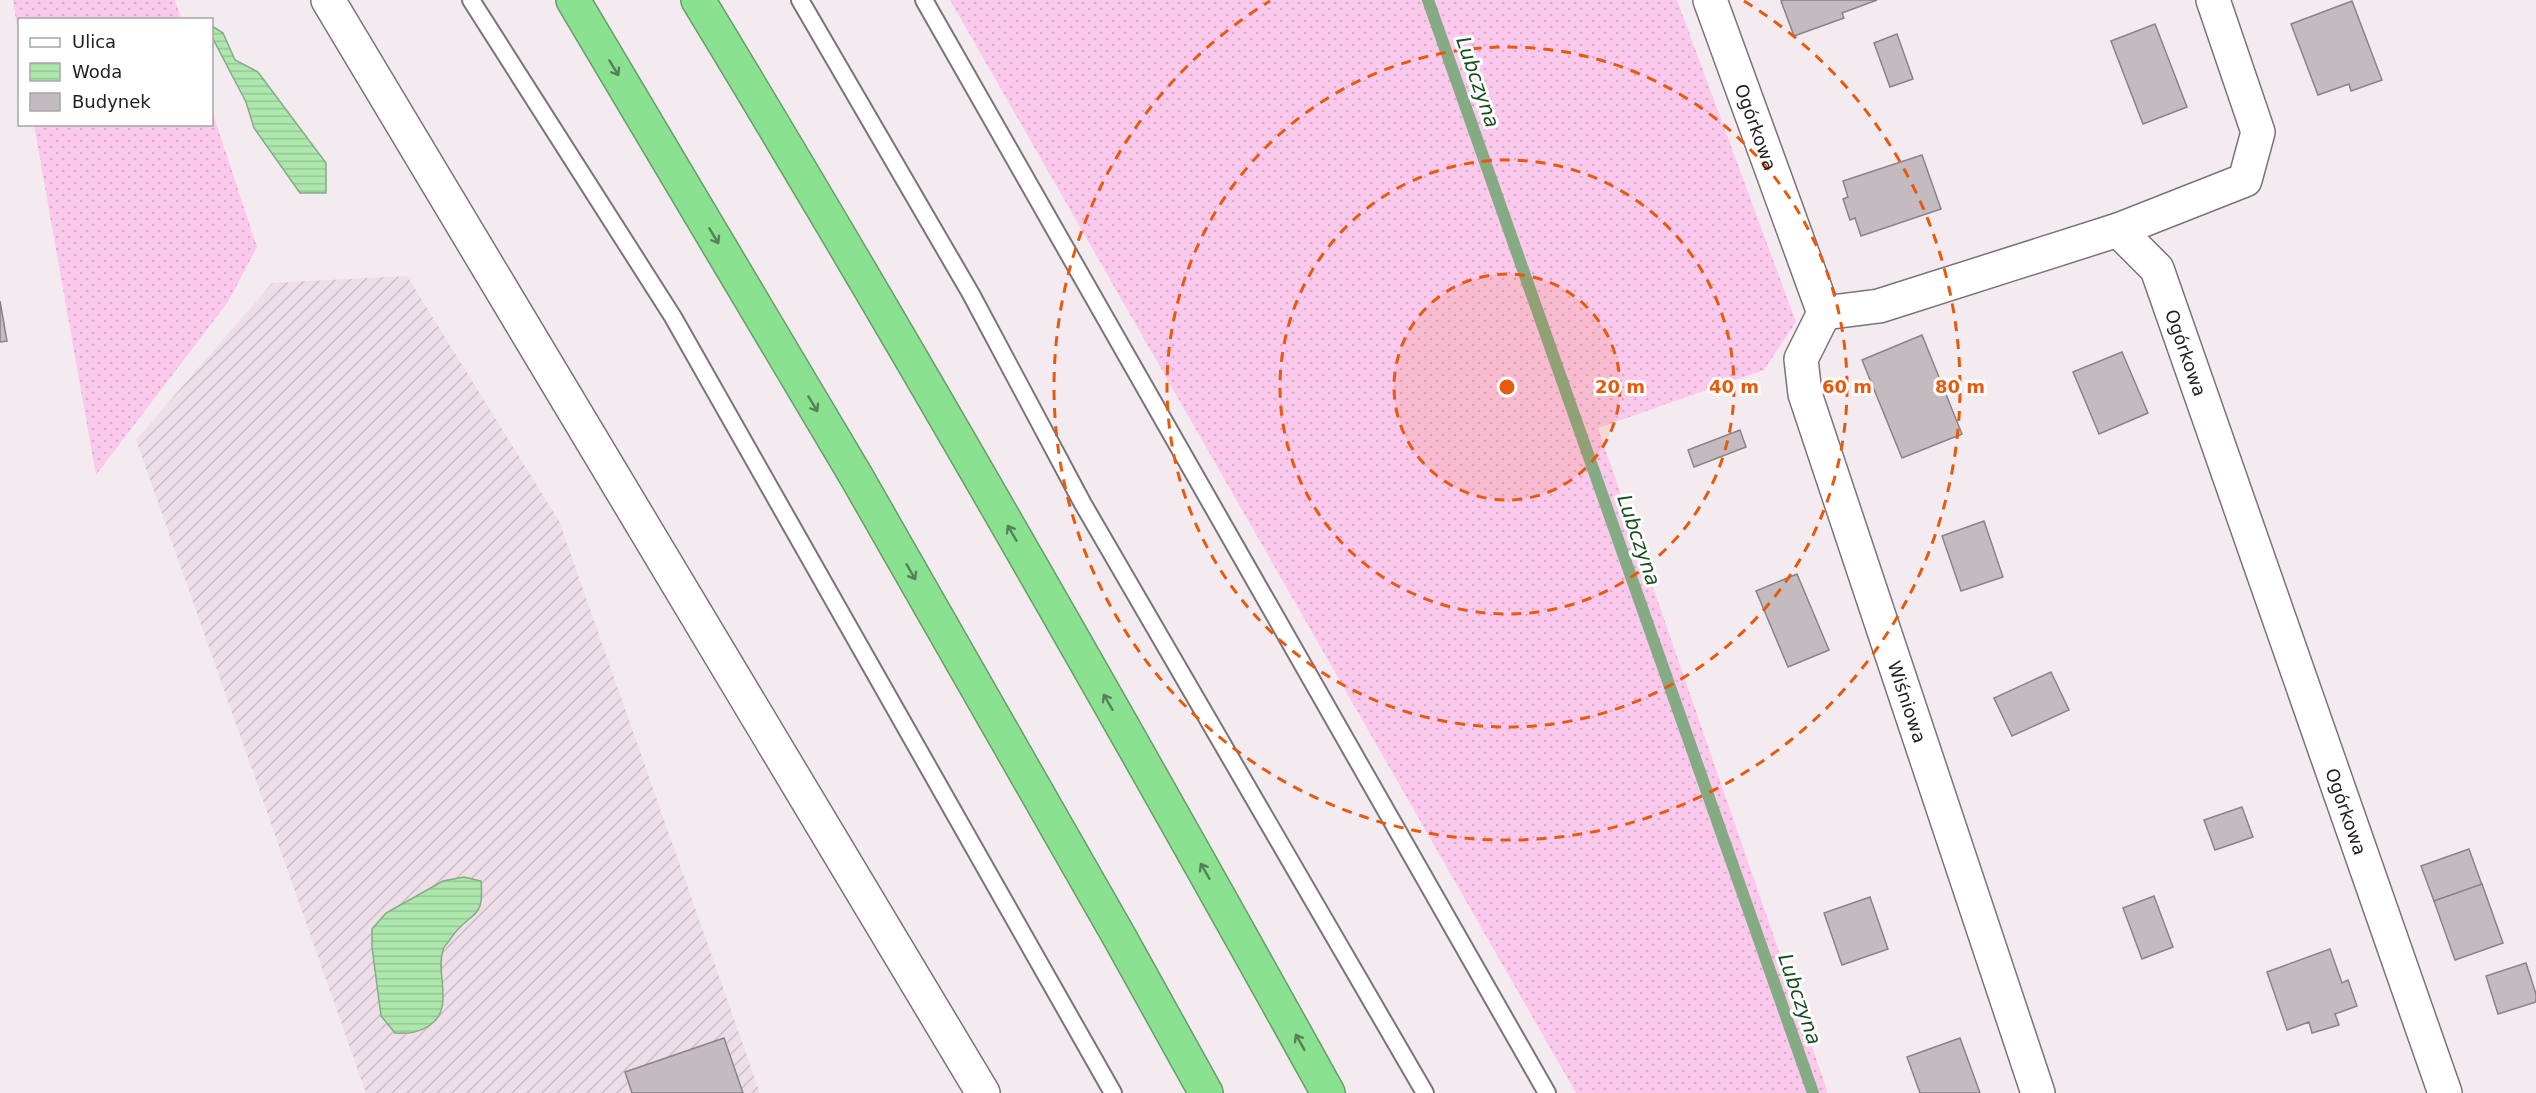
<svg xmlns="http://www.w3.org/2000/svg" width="2536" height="1093" font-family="'DejaVu Sans',sans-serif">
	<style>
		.industrial { fill: url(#industrial-furrows) }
		.grass { fill: url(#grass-dots) }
		.water { fill: url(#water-rules); stroke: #84ab84; stroke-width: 1.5 }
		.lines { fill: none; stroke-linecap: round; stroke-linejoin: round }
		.stream { stroke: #84ab84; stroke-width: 12 }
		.building { fill: #c3bbc0; stroke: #8b8388; stroke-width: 1.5 }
		.service-casing { stroke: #7b7378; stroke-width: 20 }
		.minor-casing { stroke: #7b7378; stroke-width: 36 }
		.motorway-casing { stroke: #669d69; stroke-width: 36 }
		.service { stroke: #fff; stroke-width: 16 }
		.minor { stroke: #fff; stroke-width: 33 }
		.motorway { stroke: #8ae18f; stroke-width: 33 }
		.oneway { stroke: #568058 }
		.ring { fill: none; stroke: #e8590c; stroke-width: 3; stroke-dasharray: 10 8 }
		.labels { text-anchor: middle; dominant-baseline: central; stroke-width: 6; stroke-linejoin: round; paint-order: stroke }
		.street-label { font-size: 18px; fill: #232022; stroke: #fff }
		.water-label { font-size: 20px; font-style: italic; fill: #154f1c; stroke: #fff }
		.centre { fill: #e8590c; stroke: #fff; stroke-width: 3 }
		.ring-label { font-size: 18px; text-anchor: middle; font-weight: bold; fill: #e8590c; stroke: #fff; stroke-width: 6; stroke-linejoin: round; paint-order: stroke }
	</style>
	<defs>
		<pattern id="industrial-furrows" width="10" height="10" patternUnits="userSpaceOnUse" patternTransform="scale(1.5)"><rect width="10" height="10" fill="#eddee8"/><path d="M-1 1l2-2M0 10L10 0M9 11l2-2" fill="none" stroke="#cbbec7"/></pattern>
		<pattern id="grass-dots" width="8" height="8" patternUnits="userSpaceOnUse" patternTransform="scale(1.5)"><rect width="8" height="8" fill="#fbc9eb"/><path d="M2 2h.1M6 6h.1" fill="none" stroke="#d7acc9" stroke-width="1.8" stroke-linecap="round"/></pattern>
		<pattern id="water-rules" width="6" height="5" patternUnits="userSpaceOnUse" patternTransform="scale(1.5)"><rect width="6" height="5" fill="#ade7ae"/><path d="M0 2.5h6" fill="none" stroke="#95c695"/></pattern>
	</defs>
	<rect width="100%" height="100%" fill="#f4ebf1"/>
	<polygon class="industrial" points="407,276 559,521 760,1093 366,1093 136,440 272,283"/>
	<g class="grass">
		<polygon points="13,0 175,0 181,19 20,20 19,39"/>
		<polygon points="950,0 1677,0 1796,322 1764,370 1598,428 1828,1093 1576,1093"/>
		<polygon points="212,111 257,247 228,302 96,475 34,125 212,124"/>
	</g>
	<g class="water">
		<polygon points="212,26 223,33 235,60 258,72 326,163 326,193 300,193 254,128 246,102 212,37"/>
		<path d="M464,877L481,881C485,922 470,910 451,938C449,942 444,946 443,950C435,973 455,1008 430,1025C418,1033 408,1034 395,1033L381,1016L372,947V929L386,913L443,881Z"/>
	</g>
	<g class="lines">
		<polyline class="stream" points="1428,0 1813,1093"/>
	</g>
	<g class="building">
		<polygon points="1784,0 1877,0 1842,13 1844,18 1794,36 1781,1"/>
		<polygon points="2352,1 2382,80 2351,91 2349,84 2318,95 2291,24"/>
		<polygon points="2155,24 2187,107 2143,124 2111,41"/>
		<polygon points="1897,34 1913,79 1890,87 1874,43"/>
		<polygon points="1922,155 1941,209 1861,236 1855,218 1850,220 1843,199 1848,197 1843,181"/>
		<polygon points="0,301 7,341 0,342"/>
		<polygon points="1922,335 1962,434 1902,458 1862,360"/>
		<polygon points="2122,352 2148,413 2099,434 2073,372"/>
		<polygon points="1740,430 1746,447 1694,467 1688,450"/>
		<polygon points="1984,521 2003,577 1961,591 1942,536"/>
		<polygon points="1797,574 1829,650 1788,667 1756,591"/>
		<polygon points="2051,672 2069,710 2012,736 1994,698"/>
		<polygon points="2242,807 2253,837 2215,850 2204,820"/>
		<polygon points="2469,849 2482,885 2434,901 2421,866"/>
		<polygon points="2482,884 2503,943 2455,960 2434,901"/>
		<polygon points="2154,896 2173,947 2142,959 2123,908"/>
		<polygon points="1870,897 1888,949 1842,965 1824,913"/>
		<polygon points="2330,949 2342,983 2348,980 2357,1006 2335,1014 2339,1025 2312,1033 2309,1022 2287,1030 2267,972"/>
		<polygon points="2526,963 2536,994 2536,1002 2498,1014 2486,976"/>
		<polygon points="724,1038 743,1093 632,1093 625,1072"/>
		<polygon points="1960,1038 1980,1093 1920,1093 1907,1057"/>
	</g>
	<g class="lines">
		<g class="service-casing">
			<g id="service">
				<polyline points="471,0 673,317 1113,1093"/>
				<polyline points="800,0 971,294 1083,504 1425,1093"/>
				<polyline points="924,0 1547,1093"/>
			</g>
		</g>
		<g class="minor-casing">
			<g id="minor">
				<polyline points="328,0 983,1093"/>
				<path id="s1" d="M1710,0L1824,313"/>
				<polyline points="2118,230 2245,180 2258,132 2213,0"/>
				<path id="s2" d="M1824,313L1879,306L2118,230L2157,269L2445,1093"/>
				<path id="s3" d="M1824,313L1801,359L1805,394L2038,1093"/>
			</g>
		</g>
		<g class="motorway-casing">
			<g id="motorway">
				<polyline points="573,0 856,476 1120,938 1206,1093"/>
				<path d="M698,0C916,359 1124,725 1328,1093"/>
			</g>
		</g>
		<use href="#service" class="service"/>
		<use href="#minor" class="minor"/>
		<use href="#motorway" class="motorway"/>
	</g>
	<defs><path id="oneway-shaft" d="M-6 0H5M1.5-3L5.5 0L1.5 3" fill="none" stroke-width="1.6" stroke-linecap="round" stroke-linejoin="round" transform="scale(1.5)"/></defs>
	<g class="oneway">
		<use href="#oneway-shaft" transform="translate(614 68) rotate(59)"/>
		<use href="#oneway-shaft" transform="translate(714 236) rotate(59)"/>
		<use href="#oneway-shaft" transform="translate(813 404) rotate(59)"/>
		<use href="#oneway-shaft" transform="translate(1012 533) rotate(-120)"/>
		<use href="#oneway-shaft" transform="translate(911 572) rotate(60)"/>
		<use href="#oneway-shaft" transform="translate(1108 702) rotate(-120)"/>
		<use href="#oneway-shaft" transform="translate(1205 871) rotate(-120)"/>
		<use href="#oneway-shaft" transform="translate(1300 1042) rotate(-119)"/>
	</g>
	<circle cx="1507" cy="387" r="113" fill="#e8590c" fill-opacity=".12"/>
	<g class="ring">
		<circle cx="1507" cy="387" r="113"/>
		<circle cx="1507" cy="387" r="227"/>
		<circle cx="1507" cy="387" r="340"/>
		<path d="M1744 1A453 453 0 1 1 1270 1"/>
	</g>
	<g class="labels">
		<g class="street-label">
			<text stroke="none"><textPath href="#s1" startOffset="135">Ogórkowa</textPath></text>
			<text stroke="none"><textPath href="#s2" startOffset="450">Ogórkowa</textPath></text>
			<text stroke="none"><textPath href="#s3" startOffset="411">Wiśniowa</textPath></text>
			<text stroke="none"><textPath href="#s2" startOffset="936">Ogórkowa</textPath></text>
		</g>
		<g class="water-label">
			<text transform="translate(1478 82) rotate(71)">Lubczyna</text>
			<text transform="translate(1639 540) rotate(71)">Lubczyna</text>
			<text transform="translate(1800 999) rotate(71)">Lubczyna</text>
		</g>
	</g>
	<circle cx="1507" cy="387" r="9" class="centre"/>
	<g class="ring-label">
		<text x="1620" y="393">20 m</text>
		<text x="1734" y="393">40 m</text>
		<text x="1847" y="393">60 m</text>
		<text x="1960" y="393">80 m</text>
	</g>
	<rect x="18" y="18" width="195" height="108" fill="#ffffff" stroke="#a7a6a7" stroke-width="1.5"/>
	<rect x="30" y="38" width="30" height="9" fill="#ffffff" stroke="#a7a6a7" stroke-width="1.5"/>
	<text x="72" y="48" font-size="18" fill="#232022">Ulica</text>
	<rect x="30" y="63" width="30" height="18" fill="url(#water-rules)" stroke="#a7a6a7" stroke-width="1.5"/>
	<text x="72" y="78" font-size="18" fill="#232022">Woda</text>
	<rect x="30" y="93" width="30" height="18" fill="#c3bbc0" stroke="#a7a6a7" stroke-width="1.5"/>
	<text x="72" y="108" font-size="18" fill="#232022">Budynek</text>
</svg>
